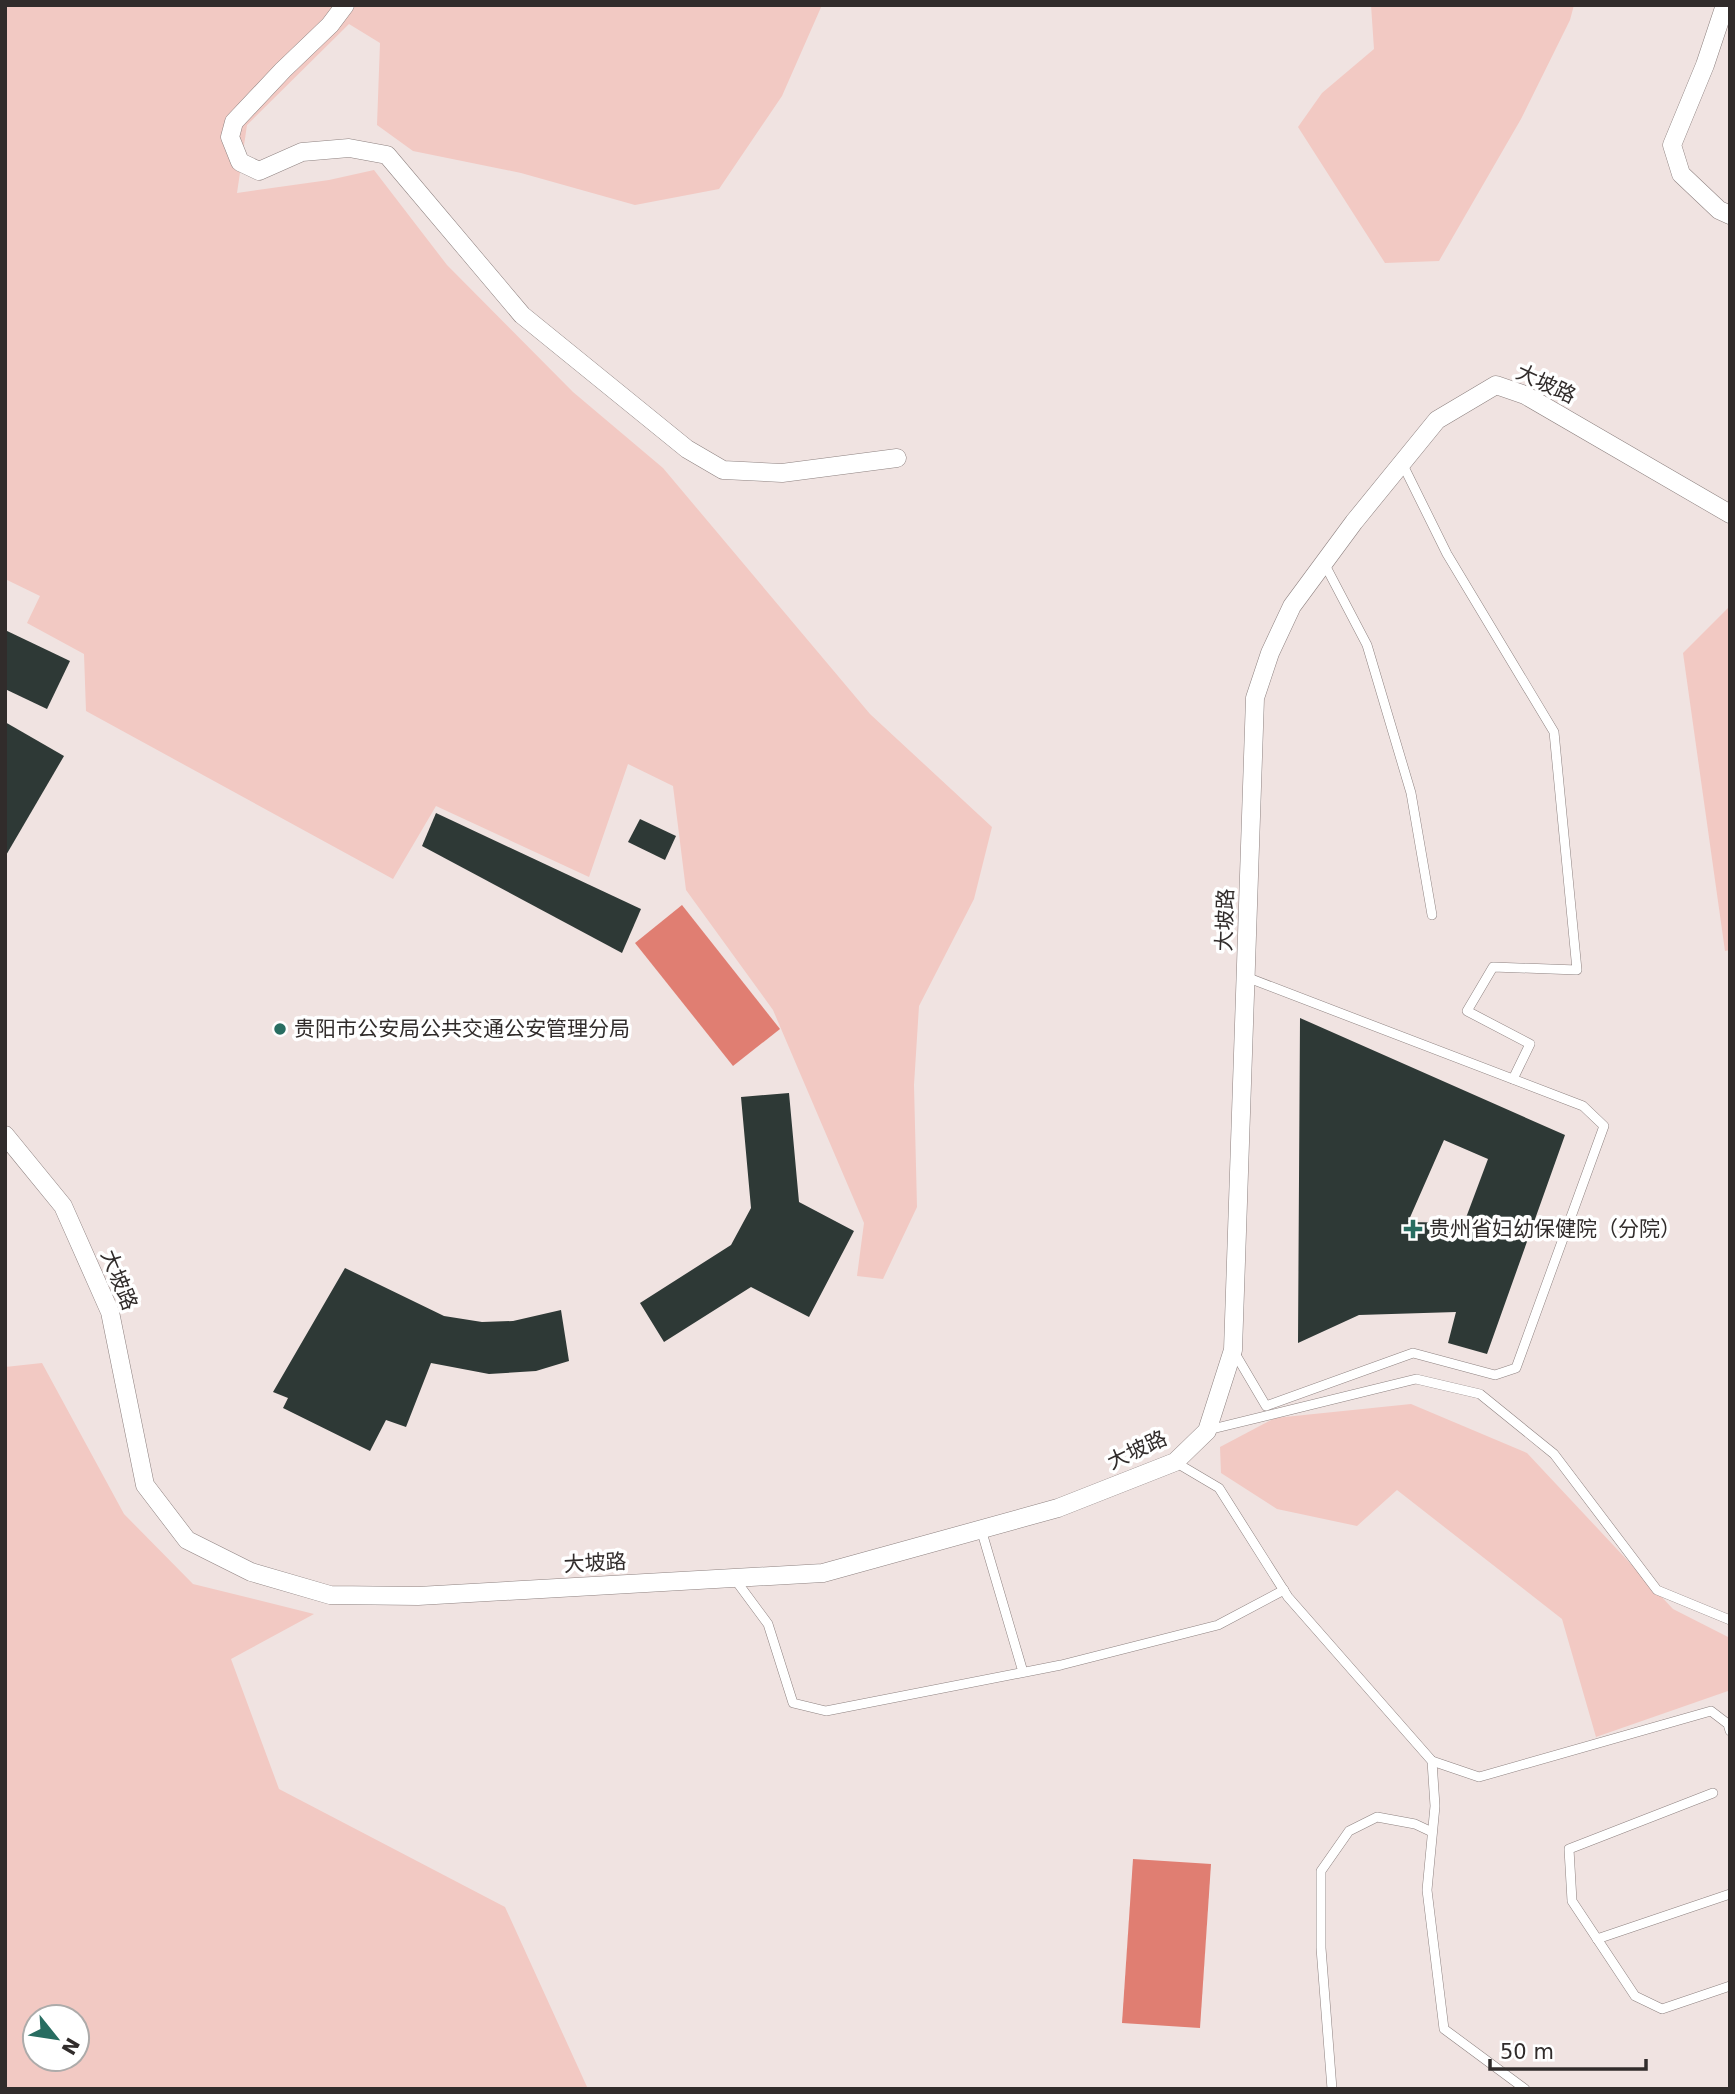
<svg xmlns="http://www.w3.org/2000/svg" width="1735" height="2094" font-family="'DejaVu Sans','Noto Sans SC',sans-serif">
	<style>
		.green { fill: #f2c9c3; fill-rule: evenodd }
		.water { fill: #e07e72 }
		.building { fill: #2e3936; fill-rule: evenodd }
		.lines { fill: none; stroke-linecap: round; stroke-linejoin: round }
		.lane-casing { stroke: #8e8280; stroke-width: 10 }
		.street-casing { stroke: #8e8280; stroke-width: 19 }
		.lane { stroke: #fff; stroke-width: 9 }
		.street { stroke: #fff; stroke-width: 18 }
		.poi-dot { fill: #286d61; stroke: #fff; stroke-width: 2.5 }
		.labels { text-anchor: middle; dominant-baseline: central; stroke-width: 7; stroke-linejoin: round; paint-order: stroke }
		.street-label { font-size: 21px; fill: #312c2b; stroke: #fff }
		.poi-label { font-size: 21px; fill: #312c2b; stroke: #fff; text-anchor: start }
	</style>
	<rect width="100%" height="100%" fill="#f0e3e1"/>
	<g class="green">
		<polygon points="5,5 822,5 782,96 719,189 635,205 521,173 413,151 377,125 380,43 349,24 247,125 237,193 329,180 374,170 447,265 573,392 663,468 870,714 992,827 974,899 919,1006 914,1085 917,1207 883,1279 857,1276 864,1223 773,1010 686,890 673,786 628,764 589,877 436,806 393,879 86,711 84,654 27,623 40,596 5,579"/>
		<polygon points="1371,5 1574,5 1570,20 1521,119 1439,261 1385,263 1298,127 1322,93 1374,49"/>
		<polygon points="1730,606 1730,950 1725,951 1683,653"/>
		<path d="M42,1363L124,1514L193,1584L314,1614L231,1659L279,1789L505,1907L588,2089H5V1367ZM77,2017V2059H35V2017Z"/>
		<polygon points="1411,1404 1527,1453 1673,1609 1730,1638 1730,1696 1728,1691 1596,1737 1562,1619 1397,1490 1357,1526 1277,1509 1221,1473 1220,1447 1275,1418"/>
	</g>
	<g class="water">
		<polygon points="682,905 780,1029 733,1066 635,943"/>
		<polygon points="1133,1859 1211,1864 1200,2028 1122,2023"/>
	</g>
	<g class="building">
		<polygon points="5,630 70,661 47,709 5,689"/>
		<polygon points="5,722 64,756 5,857"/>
		<polygon points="436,813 641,909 622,953 422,846"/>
		<polygon points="640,819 676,836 665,860 628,842"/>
		<path d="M1300,1018L1565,1135L1487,1354L1448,1343L1456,1312L1359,1315L1298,1343ZM1444,1140L1488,1159L1464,1223L1408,1222Z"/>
		<polygon points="789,1093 799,1202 854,1231 809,1317 751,1287 664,1342 640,1303 731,1245 751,1208 741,1097"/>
		<polygon points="345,1268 444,1316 482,1322 513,1321 561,1310 569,1361 536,1371 489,1374 431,1363 406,1427 386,1420 370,1451 283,1408 288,1398 273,1392"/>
	</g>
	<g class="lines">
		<g class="lane-casing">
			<g id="lane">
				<polyline points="1402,463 1447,554 1554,732 1577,970 1493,967 1467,1011 1530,1044 1513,1079"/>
				<polyline points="1324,563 1367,645 1411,793 1432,915"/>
				<polyline points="1233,1350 1266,1406 1413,1353 1495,1375 1516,1368 1604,1126 1583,1106 1246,977"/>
				<polyline points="1208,1430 1416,1379 1480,1394 1554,1454 1657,1590 1730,1620"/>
				<polyline points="1175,1462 1219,1488 1288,1597 1432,1761 1435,1806 1427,1890 1444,2029 1525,2089"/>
				<polyline points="981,1529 1023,1672"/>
				<polyline points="734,1578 768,1624 793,1703 826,1711 1061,1665 1218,1625 1284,1590"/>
				<polyline points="1432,1761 1479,1777 1711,1711 1728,1724 1730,1731"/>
				<polyline points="1713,1793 1569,1849 1572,1901 1635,1996 1662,2009 1730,1986"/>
				<polyline points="1597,1939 1730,1894"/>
				<polyline points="1332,2089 1321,1948 1321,1871 1349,1831 1377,1817 1415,1824 1432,1832"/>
			</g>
		</g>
		<g class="street-casing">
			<g id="street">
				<polyline points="345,5 330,25 283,70 234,122 230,137 240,162 259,171 302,152 349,148 387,155 522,315 687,449 723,470 782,473 897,458"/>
				<polyline points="1725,5 1705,65 1672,145 1681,174 1719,210 1730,215"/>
				<polyline points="5,1135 63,1206 110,1312 145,1485 187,1540 251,1572 330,1595 418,1596 823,1573 1058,1508 1175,1462 1207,1431 1233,1350 1255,698 1270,653 1292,606 1354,522 1437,420 1496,385 1525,395 1730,514"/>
			</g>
		</g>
		<use href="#lane" class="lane"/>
		<use href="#street" class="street"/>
	</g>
	<g class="poi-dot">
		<circle cx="280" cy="1029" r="7"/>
		<path d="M1409.5 1218.5h7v7h7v7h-7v7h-7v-7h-7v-7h7z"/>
	</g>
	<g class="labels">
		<g class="street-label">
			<text transform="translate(1546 384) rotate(25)">大坡路</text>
			<text transform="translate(1225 920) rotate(-88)">大坡路</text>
			<text transform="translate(119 1280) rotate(68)">大坡路</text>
			<text transform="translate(1137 1450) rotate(-25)">大坡路</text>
			<text transform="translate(595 1563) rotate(-3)">大坡路</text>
		</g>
		<g class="poi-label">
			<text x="294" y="1029">贵阳市公安局公共交通公安管理分局</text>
			<text x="1429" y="1229">贵州省妇幼保健院（分院）</text>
		</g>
	</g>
	<rect width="1735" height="2094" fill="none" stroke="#312c2b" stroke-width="14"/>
	<g transform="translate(56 2038) rotate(120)"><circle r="33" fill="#ffffff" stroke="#adabaa" stroke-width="2"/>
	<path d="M0-5L12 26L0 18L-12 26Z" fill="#286d61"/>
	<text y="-10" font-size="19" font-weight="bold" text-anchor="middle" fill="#312c2b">N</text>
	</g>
	<path d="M1490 2059v10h156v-10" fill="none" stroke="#312c2b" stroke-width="3.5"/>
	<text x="1500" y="2059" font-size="21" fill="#312c2b" stroke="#ffffff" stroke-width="5" paint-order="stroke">50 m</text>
</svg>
